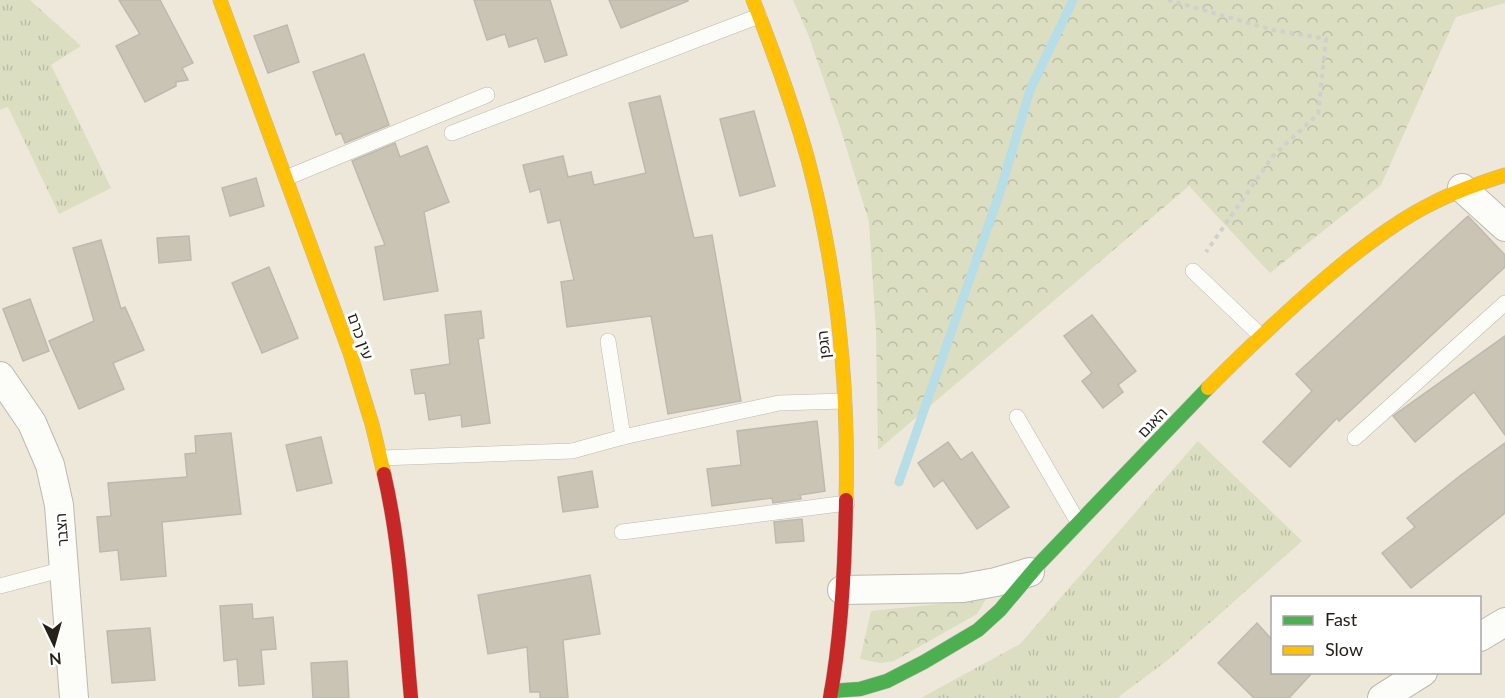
<svg xmlns="http://www.w3.org/2000/svg" width="1505" height="698" font-family="Lato,'Noto Sans Hebrew',sans-serif">
	<style>
		.grass { fill: url(#grass-tufts) }
		.forest { fill: url(#forest-crowns) }
		.lines { fill: none; stroke-linecap: round; stroke-linejoin: round }
		.stream { stroke: #b7dde7; stroke-width: 9 }
		.building { fill: #cac4b5; stroke: #beb9af; stroke-width: 1.5 }
		.lane-casing { stroke: #beb9af; stroke-width: 16 }
		.street-casing { stroke: #beb9af; stroke-width: 30 }
		.fast-casing { stroke: #beb9af; stroke-width: 15 }
		.slow-casing { stroke: #beb9af; stroke-width: 15 }
		.jam-casing { stroke: #beb9af; stroke-width: 15 }
		.path { stroke: #d2d0cc; stroke-width: 4; stroke-dasharray: 4.5 4.5; stroke-linecap: butt }
		.lane { stroke: #fcfcf9; stroke-width: 15 }
		.street { stroke: #fcfcf9; stroke-width: 28 }
		.fast { stroke: #4caf50; stroke-width: 14 }
		.slow { stroke: #ffc107; stroke-width: 14 }
		.jam { stroke: #c62828; stroke-width: 14 }
		.labels { text-anchor: middle; dominant-baseline: central; stroke-width: 6; stroke-linejoin: round; paint-order: stroke }
		.street-label { font-size: 15px; fill: #252118; stroke: #fff }
	</style>
	<defs>
		<pattern id="grass-tufts" width="24" height="20" patternUnits="userSpaceOnUse" patternTransform="scale(1.5)"><rect width="24" height="20" fill="#dbdec1"/><path d="M3 7l-1-3M5 7V3M7 7l1-3M15 17l-1-3M17 17v-4M19 17l1-3" fill="none" stroke="#bcbea5"/></pattern>
		<pattern id="forest-crowns" width="20" height="18" patternUnits="userSpaceOnUse" patternTransform="scale(1.5)"><rect width="20" height="18" fill="#dbdec1"/><path d="M2 6a3 3 0 1 1 6 0M12 15a3 3 0 1 1 6 0" fill="none" stroke="#bcbea5"/></pattern>
	</defs>
	<rect width="100%" height="100%" fill="#eee8da"/>
	<g class="grass">
		<polygon points="0,0 30,0 81,46 51,65 111,188 59,214 8,107 0,110"/>
		<polygon points="1198,441 1302,541 1168,660 1117,698 921,698 1020,644"/>
	</g>
	<g class="forest">
		<polygon points="793,0 1505,0 1505,3 1456,17 1381,185 1270,273 1189,186 878,450 876,331 869,222 840,127 808,34"/>
		<polygon points="986,599 977,614 894,661 880,663 860,659 871,611"/>
	</g>
	<g class="lines">
		<polyline class="stream" points="899,482 1000,192 1030,90 1073,0"/>
	</g>
	<g class="building">
		<polygon points="119,0 160,0 193,63 182,68 188,80 176,82 176,86 145,102 116,46 140,34"/>
		<polygon points="474,0 550,0 567,55 545,62 537,38 509,47 505,34 487,40"/>
		<polygon points="609,0 688,0 688,1 621,28"/>
		<polygon points="287,25 299,62 268,73 254,36"/>
		<polygon points="364,54 389,125 345,143 341,133 336,135 313,72"/>
		<polygon points="660,96 694,238 712,235 741,401 668,414 651,316 567,327 561,282 574,280 560,220 548,223 540,189 530,192 523,165 563,156 568,177 591,172 594,185 646,173 629,103"/>
		<polygon points="754,111 775,186 740,196 720,119"/>
		<polygon points="395,143 400,157 427,146 449,202 424,212 438,291 384,300 375,247 385,245 352,161"/>
		<polygon points="256,178 264,206 230,216 222,188"/>
		<polygon points="1468,216 1505,255 1505,267 1339,421 1337,418 1290,467 1263,442 1312,391 1296,374"/>
		<polygon points="189,236 191,260 159,263 157,238"/>
		<polygon points="101,240 121,309 125,307 144,350 113,363 124,389 79,409 49,341 94,321 73,248"/>
		<polygon points="269,267 298,338 262,353 232,283"/>
		<polygon points="30,299 49,351 23,361 3,309"/>
		<polygon points="481,311 484,338 478,339 490,423 462,427 461,415 429,420 425,393 415,394 411,370 450,364 445,315"/>
		<polygon points="1092,315 1136,371 1118,385 1123,392 1103,408 1082,381 1092,373 1064,336"/>
		<polygon points="1505,336 1505,435 1474,392 1415,442 1393,416"/>
		<polygon points="817,421 825,491 800,495 801,499 773,503 772,498 712,506 707,469 741,465 737,431"/>
		<polygon points="231,433 241,514 162,522 166,576 121,580 118,550 100,552 97,517 111,516 108,483 187,477 185,454 196,453 195,436"/>
		<polygon points="321,437 332,483 297,491 286,445"/>
		<polygon points="948,442 961,460 972,452 1009,507 977,529 943,480 934,487 918,463"/>
		<polygon points="1505,443 1505,513 1411,588 1382,553 1415,527 1407,518 1461,475"/>
		<polygon points="592,471 598,507 563,512 558,477"/>
		<polygon points="802,519 804,541 776,543 774,522"/>
		<polygon points="590,575 600,634 563,640 568,698 540,698 540,692 530,692 527,647 488,654 478,595"/>
		<polygon points="252,604 253,619 273,617 276,649 261,650 264,684 239,686 237,659 224,661 220,606"/>
		<polygon points="1257,623 1272,640 1272,672 1313,672 1289,698 1254,698 1218,663"/>
		<polygon points="150,628 155,680 112,683 107,631"/>
		<polygon points="347,661 349,698 313,698 311,663"/>
	</g>
	<g class="lines">
		<g class="lane-casing">
			<g id="lane">
				<polyline points="452,133 759,16"/>
				<polyline points="286,178 487,95"/>
				<polyline points="1193,271 1261,336"/>
				<polyline points="608,341 623,437"/>
				<polyline points="1017,417 1078,522"/>
				<polyline points="1355,438 1505,303"/>
				<polyline points="381,458 572,451 623,437 779,403 844,401"/>
				<polyline points="622,532 847,503"/>
				<polyline points="0,586 64,569"/>
			</g>
		</g>
		<g class="street-casing">
			<g id="street">
				<polyline points="1462,188 1505,227"/>
				<polyline points="0,376 32,423 50,465 59,505 74,698"/>
				<polyline points="842,590 963,588 996,582 1030,572"/>
				<polyline points="1480,637 1505,622"/>
				<polyline points="1382,698 1423,672"/>
			</g>
		</g>
		<g class="fast-casing">
			<polyline id="fast" points="831,691 860,689 887,681 924,662 978,630 1000,610 1038,565 1208,388"/>
		</g>
		<g class="slow-casing">
			<g id="slow">
				<polyline points="220,0 350,353 372,424 384,474"/>
				<path d="M753,0C774,53 793,106 808,160C837,270 849,387 846,500"/>
				<path d="M1208,388C1252,344 1297,301 1346,261C1373,240 1402,218 1433,203C1456,191 1480,183 1505,175"/>
			</g>
		</g>
		<g class="jam-casing">
			<g id="jam">
				<path d="M384,474C401,547 404,623 411,698"/>
				<path d="M830,698C842,633 845,566 846,500"/>
			</g>
		</g>
		<polyline class="path" points="1168,0 1273,30 1326,39 1318,114 1273,156 1206,252"/>
		<use href="#lane" class="lane"/>
		<use href="#street" class="street"/>
		<use href="#fast" class="fast"/>
		<use href="#slow" class="slow"/>
		<use href="#jam" class="jam"/>
	</g>
	<g class="labels">
		<g class="street-label">
			<text transform="translate(361 336) rotate(70)">עין כרם</text>
			<text transform="translate(823 345) rotate(-96)">הגפן</text>
			<text transform="translate(1152 422) rotate(-46)">האגם</text>
			<text transform="translate(61 530) rotate(-94)">הצבר</text>
		</g>
	</g>
	<rect x="1271" y="596" width="210" height="78" fill="#ffffff" stroke="#a8a6a3" stroke-width="1.5"/>
	<rect x="1283" y="616" width="30" height="9" fill="#4caf50" stroke="#a8a6a3" stroke-width="1.5"/>
	<text x="1325" y="626" font-size="18" fill="#252118">Fast</text>
	<rect x="1283" y="646" width="30" height="9" fill="#ffc107" stroke="#a8a6a3" stroke-width="1.5"/>
	<text x="1325" y="656" font-size="18" fill="#252118">Slow</text>
	<g transform="translate(54 644) rotate(175)" stroke="#ffffff" stroke-width="4.5" paint-order="stroke">
	<path d="M0-4.5L10 22L0 15L-10 22Z" fill="#252118"/>
	<text y="-9" font-size="16" font-weight="bold" text-anchor="middle" fill="#252118">N</text>
	</g>
</svg>
